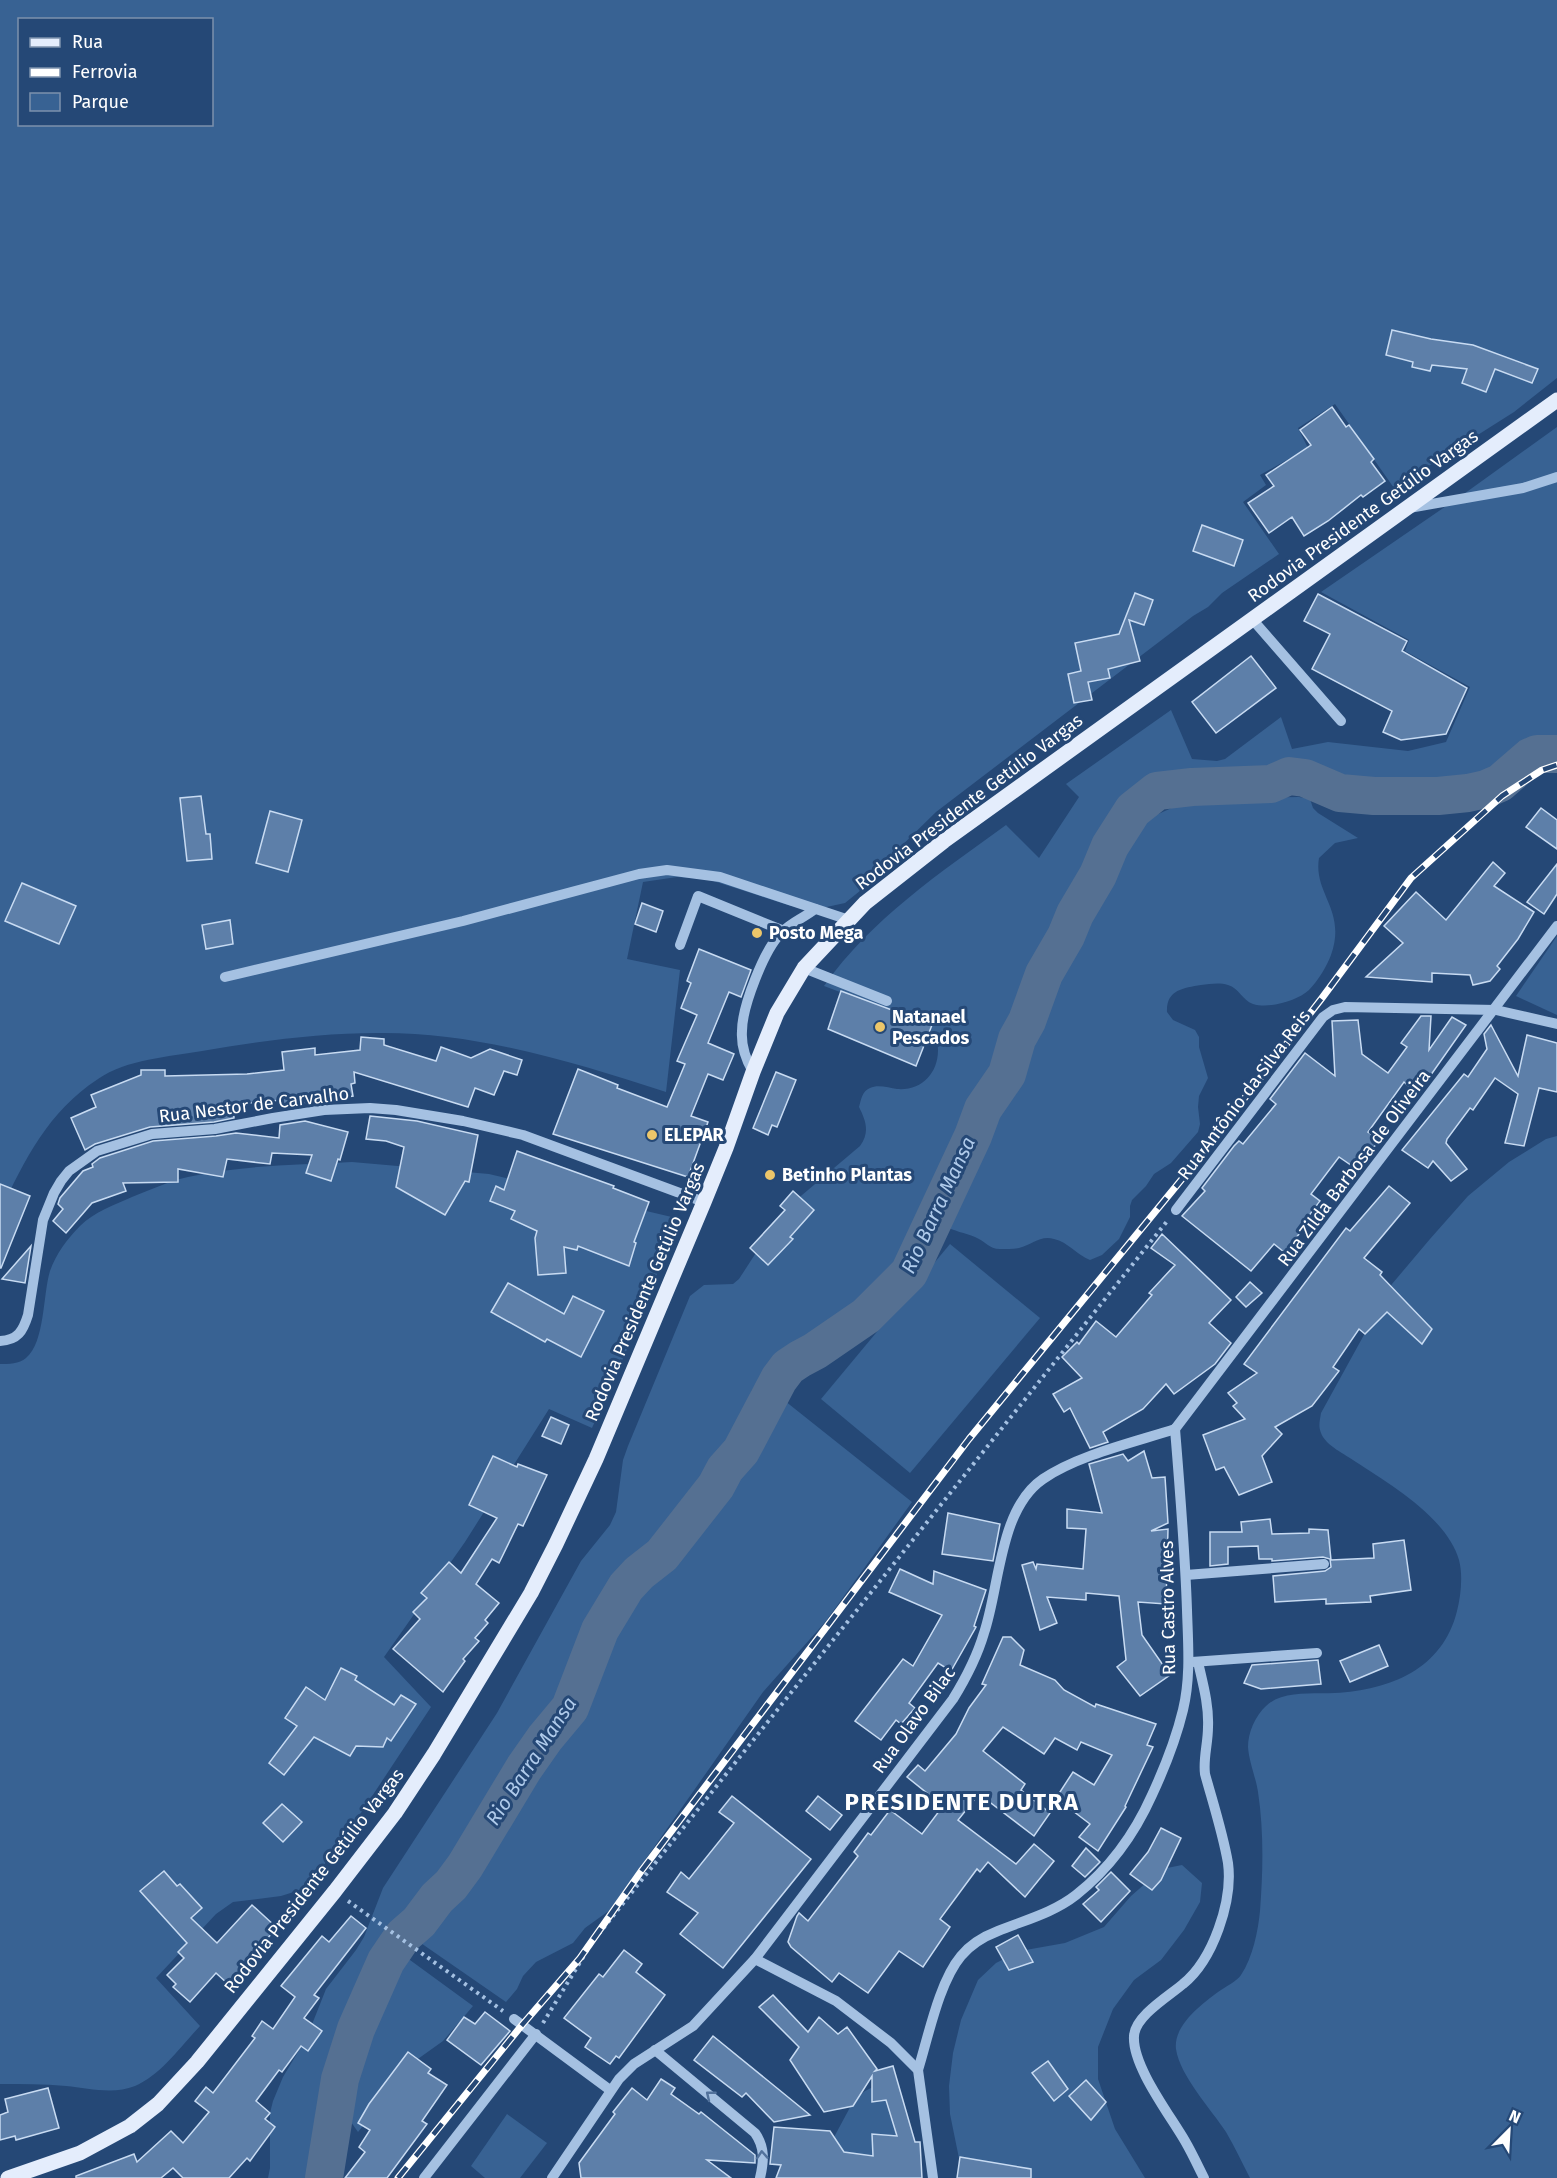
<svg xmlns="http://www.w3.org/2000/svg" width="1557" height="2178" font-family="'Fira Sans',sans-serif">
	<style>
		.green { fill: #386293; fill-rule: evenodd }
		.lines { fill: none; stroke-linecap: round; stroke-linejoin: round }
		.river { stroke: #557092; stroke-width: 38 }
		.building { fill: #5d7fa9; stroke: #c8dbf2; stroke-width: 1.5 }
		.path { stroke: #a5c1e2; stroke-width: 4; stroke-dasharray: 3 4.5; stroke-linecap: butt }
		.minor { stroke: #a5c1e2; stroke-width: 10 }
		.major { stroke: #e4edfc; stroke-width: 15 }
		.rail-casing { stroke: #fff; stroke-width: 7 }
		.rail { stroke: #254876; stroke-width: 4.5; stroke-dasharray: 14; stroke-linecap: butt }
		.oneway { stroke: #52729c }
		.poi-dot { fill: #ecc66a; stroke: #254876; stroke-width: 2 }
		.labels { text-anchor: middle; dominant-baseline: central; stroke-width: 6; stroke-linejoin: round; paint-order: stroke }
		.street-label { font-size: 18px; fill: #fff; stroke: #254876 }
		.poi-label { font-size: 18px; font-weight: bold; fill: #fff; stroke: #254876; text-anchor: start }
		.water-label { font-size: 20px; font-style: italic; fill: #b0cbeb; stroke: #254876 }
		.district-label { font-size: 24px; font-weight: bold; letter-spacing: 1.5px; fill: #fff; stroke: #254876 }
	</style>
	<rect width="100%" height="100%" fill="#254876"/>
	<g class="green">
		<path d="M0,0H1557V378L1514,412L1394,488L1335,404L1298,428L1308,448L1260,475L1266,485L1243,502L1279,554L1222,593L1208,607L1193,616L936,812L886,861L866,886L845,903L822,908L791,906L707,879L677,877L643,882L627,959L680,970L666,1092C573,1062 477,1032 378,1033C319,1033 261,1041 202,1051C169,1057 127,1059 98,1079C48,1112 25,1159 0,1212ZM20,20H212V124H20Z"/>
		<path d="M1557,427V735C1521,733 1517,760 1490,777C1461,796 1369,791 1337,780C1321,774 1307,764 1291,759H1284L1274,778L1265,780C1236,781 1175,777 1151,788C1140,793 1131,802 1124,811C1106,834 1095,862 1081,887C1052,942 1013,1009 997,1069L910,1246L896,1268L854,1314L834,1328L797,1340L761,1377L752,1390L733,1445L708,1487L693,1507L655,1548L628,1569L622,1578L592,1630L562,1708L546,1721L528,1743L451,1869L416,1914L391,1941L333,2064C324,2102 330,2141 319,2178H268L270,2168V2113L273,2101L283,2077L307,2037L326,1989L356,1950L364,1937L383,1888L497,1713L581,1561L610,1525L616,1512L623,1460L628,1446L690,1296L704,1285L733,1284L739,1279L763,1242L795,1201L860,1146C870,1132 866,1121 859,1107C861,1100 862,1091 870,1088C878,1084 889,1088 897,1089C921,1091 938,1074 938,1050C938,1040 934,1033 926,1027C916,1020 904,1016 892,1012C870,1003 847,995 824,986C871,919 940,873 1006,825L1039,858L1079,797L1066,784L1171,710L1192,759L1217,761L1225,759L1281,717L1292,749L1328,742L1408,751L1446,742L1470,687L1405,651L1409,640L1321,592L1468,491Z"/>
		<path d="M1299,797L1310,799L1313,808L1318,813L1358,838L1335,843L1319,858C1313,894 1347,910 1331,955C1327,966 1318,981 1309,990C1297,1001 1269,1009 1253,1004C1242,1000 1239,988 1228,985C1219,982 1210,984 1201,985C1183,988 1166,990 1167,1012L1173,1020L1195,1030L1199,1037V1047L1208,1078L1199,1096L1198,1107L1200,1124L1198,1132L1171,1163L1154,1174L1146,1186L1132,1200L1130,1206V1217L1119,1239L1102,1255L1090,1260C1077,1255 1068,1242 1054,1239C1040,1235 1032,1245 1019,1248C1013,1249 1006,1249 1000,1249C989,1249 985,1241 975,1237C965,1233 954,1231 944,1226L989,1117L1013,1072L1050,979L1071,945L1117,855L1132,833L1145,820L1187,801L1225,798Z"/>
		<polygon points="1557,936 1557,1015 1516,996"/>
		<path d="M1557,1136V2178H1250C1242,2163 1235,2147 1226,2132C1211,2109 1180,2076 1176,2049C1173,2025 1204,2002 1221,1990C1227,1986 1237,1981 1241,1975C1253,1957 1258,1931 1260,1911C1263,1872 1264,1831 1258,1792C1256,1778 1249,1762 1248,1747C1248,1733 1255,1716 1266,1706C1282,1690 1314,1694 1335,1693C1390,1690 1443,1669 1457,1611C1461,1595 1463,1575 1459,1560C1447,1518 1390,1484 1356,1462C1345,1454 1326,1446 1321,1433C1318,1426 1320,1420 1321,1413L1392,1284L1430,1239L1468,1196L1509,1162L1546,1139Z"/>
		<path d="M352,1162L489,1174L676,1218L645,1309L592,1428L549,1409L465,1542L384,1657L431,1707L351,1828L324,1865L300,1890L281,1896L233,1902L216,1914L156,1978L200,2026C181,2046 161,2075 135,2086C113,2095 88,2088 66,2086C44,2084 22,2084 0,2084V1364C9,1364 19,1364 26,1358C45,1343 43,1293 50,1271C56,1254 67,1239 80,1226C94,1212 114,1205 132,1197C150,1190 169,1181 188,1177C241,1165 297,1165 352,1162Z"/>
		<polygon points="950,1244 1040,1318 910,1473 821,1399"/>
		<path d="M780,1397L912,1502L826,1621L763,1692L610,1910L585,1928L573,1943L536,1962L523,1976L517,1989L506,2002L415,1939C470,1889 504,1826 543,1764C560,1737 581,1713 596,1684C611,1655 616,1619 635,1592C643,1580 660,1574 669,1563C711,1511 748,1454 780,1397Z"/>
		<polygon points="1182,1865 1202,1883 1200,1902 1184,1930 1161,1960 1134,1980 1113,2009 1098,2047 1098,2079 1115,2129 1145,2178 963,2178 950,2114 949,2086 953,2053 961,2020 978,1980 996,1963 1020,1951 1065,1943 1104,1927 1131,1896 1162,1869"/>
		<polygon points="399,1952 473,2006 443,2041 415,2061 358,2132 351,2122 341,2159 338,2121 342,2084 368,2019"/>
		<polygon points="875,2086 902,2116 892,2162 812,2178 854,2100 865,2091"/>
		<polygon points="507,2114 547,2143 520,2178 485,2178 471,2166"/>
	</g>
	<g class="lines">
		<polyline class="river" points="324,2178 340,2079 356,2029 386,1961 403,1936 419,1922 437,1898 451,1885 465,1866 524,1768 545,1738 570,1708 600,1630 626,1587 639,1573 662,1555 716,1486 725,1469 741,1451 779,1379 788,1367 800,1359 815,1351 866,1316 909,1273 973,1136 983,1109 1007,1074 1017,1039 1027,1021 1044,974 1066,936 1075,914 1098,875 1110,846 1133,810 1157,791 1192,787 1271,784 1289,776 1305,778 1340,793 1374,796 1438,796 1468,793 1486,789 1500,783 1530,757 1537,754 1557,754"/>
	</g>
	<g class="building">
		<polygon points="1392,330 1431,339 1473,345 1538,369 1532,383 1495,369 1486,392 1462,383 1467,369 1432,365 1430,371 1412,367 1413,362 1386,355"/>
		<polygon points="1332,407 1346,427 1349,425 1374,459 1371,462 1385,481 1363,497 1361,495 1328,521 1304,536 1292,517 1269,533 1248,503 1274,486 1266,475 1311,445 1300,430"/>
		<polygon points="1202,525 1243,540 1234,566 1193,551"/>
		<polygon points="1135,593 1153,600 1144,625 1129,620 1140,661 1108,669 1110,678 1088,682 1092,700 1074,703 1068,674 1081,671 1075,643 1119,634"/>
		<polygon points="1318,594 1407,641 1402,651 1467,688 1446,734 1401,740 1383,732 1392,711 1312,669 1330,634 1304,621"/>
		<polygon points="1251,656 1276,688 1216,733 1192,702"/>
		<polygon points="201,796 206,834 210,834 212,859 187,861 180,798"/>
		<polygon points="1541,808 1557,820 1557,849 1526,827"/>
		<polygon points="270,811 302,820 288,872 256,863"/>
		<polygon points="1493,862 1505,873 1494,886 1534,912 1518,939 1497,966 1500,969 1490,981 1473,985 1470,975 1432,973 1432,982 1366,977 1403,943 1384,926 1416,892 1446,920"/>
		<polygon points="1557,864 1557,894 1544,914 1527,902"/>
		<polygon points="22,883 76,906 59,944 5,921"/>
		<polygon points="642,903 663,911 656,932 635,924"/>
		<polygon points="230,920 233,944 206,949 202,925"/>
		<polygon points="699,949 751,970 741,997 729,992 708,1043 734,1054 723,1080 708,1074 691,1116 708,1122 688,1177 553,1134 578,1069 618,1085 617,1088 667,1107 685,1064 677,1061 697,1015 681,1008 691,983 687,981"/>
		<polygon points="841,991 932,1025 916,1066 828,1029"/>
		<polygon points="1421,1016 1431,1016 1429,1050 1452,1017 1466,1025 1421,1089 1413,1084 1411,1088 1404,1082 1368,1132 1379,1140 1358,1170 1339,1157 1311,1194 1320,1201 1302,1225 1305,1227 1284,1252 1274,1244 1251,1271 1182,1216 1205,1191 1202,1188 1234,1146 1239,1141 1243,1144 1276,1104 1270,1099 1305,1053 1335,1076 1332,1021 1358,1020 1362,1054 1388,1073 1407,1047 1401,1043"/>
		<polygon points="1491,1025 1518,1076 1527,1035 1557,1043 1557,1092 1539,1088 1524,1146 1505,1143 1518,1094 1495,1078 1473,1110 1470,1108 1447,1139 1446,1143 1467,1169 1451,1181 1433,1161 1428,1168 1402,1150 1464,1074 1468,1077 1487,1049 1484,1034"/>
		<polygon points="361,1037 384,1039 384,1045 436,1061 441,1047 471,1058 490,1049 522,1060 517,1075 504,1071 494,1095 475,1088 468,1107 354,1072 355,1083 351,1084 353,1096 281,1106 281,1100 233,1105 234,1118 214,1122 150,1127 95,1144 85,1150 71,1118 96,1107 91,1095 141,1075 141,1070 165,1070 165,1076 247,1074 284,1070 282,1052 315,1048 315,1055 360,1050"/>
		<polygon points="776,1072 796,1080 777,1127 772,1125 768,1135 753,1128"/>
		<polygon points="370,1116 417,1121 478,1135 469,1182 465,1181 445,1215 396,1187 404,1147 386,1141 366,1139"/>
		<polygon points="305,1121 348,1132 340,1160 338,1159 331,1181 306,1173 312,1155 272,1153 270,1164 227,1159 223,1177 178,1169 178,1182 123,1183 126,1191 92,1203 66,1233 53,1221 63,1209 58,1204 60,1198 83,1171 93,1167 92,1164 100,1158 153,1141 216,1136 236,1133 279,1138 280,1125"/>
		<polygon points="517,1151 614,1186 613,1188 649,1202 634,1242 636,1243 629,1266 578,1246 577,1250 564,1247 566,1273 538,1275 535,1238 537,1231 511,1219 515,1211 490,1201 496,1186 504,1190"/>
		<polygon points="0,1184 30,1196 1,1268 0,1268"/>
		<polygon points="1389,1186 1410,1203 1364,1258 1382,1272 1380,1275 1432,1329 1422,1344 1387,1312 1365,1334 1359,1329 1333,1367 1339,1371 1312,1406 1275,1427 1282,1434 1262,1456 1272,1482 1239,1495 1224,1467 1216,1470 1203,1435 1245,1419 1233,1406 1237,1403 1228,1393 1257,1373 1244,1364 1346,1228 1350,1231"/>
		<polygon points="793,1191 814,1210 790,1237 793,1239 768,1265 750,1248 785,1210 780,1206"/>
		<polygon points="1162,1234 1231,1300 1209,1323 1231,1343 1215,1364 1174,1394 1166,1384 1143,1409 1103,1432 1108,1442 1090,1448 1070,1408 1064,1412 1053,1394 1082,1378 1062,1357 1077,1342 1079,1344 1096,1321 1116,1337 1152,1295 1149,1293 1175,1265 1151,1248"/>
		<polygon points="31,1246 25,1283 2,1279"/>
		<polygon points="1250,1282 1262,1293 1246,1307 1236,1297"/>
		<polygon points="508,1283 564,1314 573,1296 604,1311 581,1357 547,1339 545,1342 491,1312"/>
		<polygon points="551,1417 569,1425 561,1444 542,1436"/>
		<polygon points="1144,1451 1152,1478 1165,1477 1168,1523 1151,1531 1168,1529 1166,1604 1138,1602 1142,1635 1170,1675 1140,1696 1117,1667 1126,1660 1119,1596 1086,1593 1086,1600 1047,1597 1057,1623 1040,1630 1022,1565 1033,1562 1036,1569 1037,1564 1083,1569 1086,1529 1067,1528 1067,1509 1102,1513 1089,1464 1123,1454 1128,1461"/>
		<polygon points="493,1456 517,1467 518,1464 547,1475 523,1526 518,1524 499,1563 492,1559 476,1584 499,1603 485,1620 488,1623 475,1638 479,1641 463,1659 465,1661 443,1692 393,1649 420,1619 413,1612 427,1598 421,1593 449,1562 461,1573 497,1518 469,1505"/>
		<polygon points="948,1513 1000,1524 993,1561 942,1554"/>
		<polygon points="1270,1519 1272,1534 1309,1533 1309,1529 1328,1530 1331,1560 1374,1558 1373,1544 1404,1540 1411,1590 1370,1596 1371,1602 1326,1604 1326,1599 1275,1602 1273,1576 1325,1571 1331,1567 1330,1559 1323,1557 1272,1561 1272,1559 1259,1559 1258,1546 1228,1547 1228,1564 1210,1566 1210,1532 1242,1532 1241,1522"/>
		<polygon points="900,1569 933,1584 934,1571 986,1590 974,1626 976,1627 951,1671 938,1663 909,1703 915,1708 901,1724 896,1720 881,1740 855,1721 903,1659 913,1666 942,1615 889,1592"/>
		<polygon points="1003,1637 1011,1637 1024,1650 1020,1665 1055,1680 1064,1690 1095,1707 1096,1704 1156,1724 1147,1745 1153,1747 1125,1806 1126,1807 1098,1851 1079,1837 1090,1824 1056,1798 1073,1772 1094,1785 1112,1755 1081,1742 1077,1750 1055,1738 1044,1754 1003,1727 983,1751 1025,1784 1021,1790 1050,1813 1034,1836 979,1794 958,1820 1016,1864 1034,1844 1054,1861 1025,1897 988,1862 980,1872 977,1869 940,1919 950,1927 923,1967 899,1951 868,1993 839,1973 832,1982 791,1947 788,1942 797,1916 799,1913 808,1921 858,1856 854,1852 868,1833 871,1835 890,1810 922,1834 943,1806 907,1777 918,1765 925,1771 956,1734 969,1708 986,1685 982,1684"/>
		<polygon points="1379,1645 1388,1666 1350,1682 1340,1661"/>
		<polygon points="1318,1660 1321,1684 1261,1689 1244,1683 1252,1665"/>
		<polygon points="341,1668 357,1676 355,1680 394,1705 401,1695 416,1704 391,1741 387,1738 383,1747 356,1746 350,1756 314,1737 284,1775 269,1763 297,1726 285,1718 306,1687 325,1700"/>
		<polygon points="732,1796 811,1859 723,1968 680,1934 698,1913 667,1892 681,1872 689,1879 734,1823 719,1812"/>
		<polygon points="818,1796 842,1815 830,1830 806,1811"/>
		<polygon points="282,1804 302,1822 283,1842 263,1823"/>
		<polygon points="1161,1828 1181,1838 1161,1880 1152,1890 1130,1874 1148,1852"/>
		<polygon points="1086,1848 1100,1862 1085,1877 1072,1866"/>
		<polygon points="164,1871 177,1886 180,1884 202,1908 191,1918 217,1943 252,1905 275,1926 271,1931 273,1932 228,1984 216,1973 190,2002 173,1987 176,1984 167,1975 184,1958 178,1952 187,1943 140,1891"/>
		<polygon points="1111,1872 1130,1891 1101,1922 1083,1904 1099,1890 1096,1887"/>
		<polygon points="351,1916 366,1928 314,1995 319,1998 304,2018 322,2031 308,2051 301,2046 282,2072 279,2070 256,2101 270,2113 265,2119 275,2127 250,2161 247,2158 229,2178 183,2178 173,2168 161,2178 76,2178 76,2176 134,2154 137,2162 171,2131 183,2143 209,2112 195,2101 206,2087 213,2093 255,2038 252,2036 262,2021 273,2029 295,1997 281,1986 322,1936 329,1942"/>
		<polygon points="1018,1935 1033,1962 1009,1970 996,1947"/>
		<polygon points="624,1950 642,1964 636,1972 665,1995 619,2058 616,2056 610,2064 585,2047 591,2038 564,2018 599,1974 603,1977"/>
		<polygon points="773,1995 808,2032 819,2017 838,2034 847,2027 877,2069 875,2071 893,2066 915,2142 920,2142 922,2178 776,2178 781,2165 770,2164 774,2127 830,2131 844,2152 873,2156 872,2134 897,2136 886,2100 872,2102 872,2076 853,2106 824,2112 790,2060 799,2047 759,2007"/>
		<polygon points="485,2012 510,2031 481,2065 447,2040 464,2017 475,2024"/>
		<polygon points="713,2036 810,2115 774,2122 746,2093 742,2097 694,2060"/>
		<polygon points="408,2052 431,2069 428,2073 447,2085 422,2121 427,2124 387,2178 345,2178 365,2152 359,2147 370,2130 358,2123 369,2104"/>
		<polygon points="1048,2061 1068,2089 1054,2101 1032,2073"/>
		<polygon points="661,2079 675,2088 671,2094 699,2114 701,2112 755,2155 755,2163 707,2160 731,2178 581,2178 579,2163 615,2114 613,2112 632,2088 647,2100"/>
		<polygon points="1086,2080 1106,2102 1091,2120 1069,2096"/>
		<polygon points="48,2088 59,2128 16,2140 15,2136 0,2140 0,2115 8,2112 5,2099"/>
		<polygon points="960,2157 1031,2169 1031,2178 957,2178"/>
	</g>
	<g class="lines">
		<g class="path">
			<polyline points="348,1901 503,2011"/>
			<polyline points="543,2023 593,1941 1168,1220"/>
		</g>
		<g class="minor">
			<polyline points="1409,508 1523,488 1557,477"/>
			<polyline points="1252,619 1341,721"/>
			<polyline points="680,945 698,896 784,931"/>
			<polyline points="804,968 887,1001"/>
			<polyline points="225,977 463,921 639,874 667,870 720,877 849,920"/>
			<path d="M753,1072C746,1060 741,1045 742,1031C742,1007 764,950 781,933C791,922 804,918 815,909"/>
			<polyline points="1176,1210 1323,1017 1333,1010 1345,1007 1496,1010 1557,1024"/>
			<path d="M0,1341C18,1340 23,1331 28,1315L43,1220L54,1193L61,1181L69,1171L97,1151L152,1134L215,1129L273,1118L324,1110L370,1108L396,1110L463,1121L523,1135L704,1202"/>
			<polyline points="1175,1429 1557,926"/>
			<polyline points="1186,1575 1324,1564"/>
			<polyline points="1192,1662 1317,1653"/>
			<path d="M1198,1662C1203,1684 1209,1705 1208,1727C1208,1744 1203,1758 1205,1774C1213,1803 1223,1834 1228,1863C1233,1901 1213,1960 1183,1984C1169,1996 1135,2016 1134,2036C1132,2066 1170,2115 1185,2141C1192,2153 1198,2166 1204,2178"/>
			<polyline points="755,1959 836,2001 891,2043 918,2070 933,2178"/>
			<polyline points="514,2019 610,2090"/>
			<path d="M655,2050L755,2133C765,2147 764,2161 760,2178"/>
			<path d="M918,2070C928,2038 939,1982 961,1956C970,1945 985,1936 998,1931C1025,1920 1053,1913 1076,1895C1109,1869 1135,1833 1152,1795C1165,1767 1176,1739 1183,1710C1191,1677 1188,1643 1187,1610C1185,1550 1180,1490 1175,1429"/>
			<polyline points="424,2178 536,2034"/>
			<path d="M552,2178L619,2079L634,2064L693,2026L755,1959L953,1699C966,1678 977,1657 984,1633C1000,1586 999,1509 1043,1479C1078,1455 1135,1442 1175,1429"/>
		</g>
		<polyline class="major" points="8,2178 80,2153 130,2126 158,2104 197,2062 335,1891 395,1813 434,1754 531,1593 556,1544 596,1459 704,1202 726,1148 753,1072 777,1013 804,968 865,903 944,841 1557,400"/>
		<g class="rail-casing">
			<polyline id="rail" points="398,2178 522,2025 580,1958 642,1870 969,1439 1182,1179 1322,998 1411,878 1502,796 1542,770 1557,765"/>
		</g>
		<use href="#rail" class="rail"/>
	</g>
	<defs><path id="oneway-chevron" d="M-2-3.5L2.5 0L-2 3.5" fill="none" stroke-width="1.6" stroke-linecap="round" stroke-linejoin="round" transform="scale(1.5)"/></defs>
	<g class="oneway">
		<use href="#oneway-chevron" transform="translate(710 2095) rotate(-141)"/>
		<use href="#oneway-chevron" transform="translate(762 2155) rotate(-94)"/>
	</g>
	<g class="poi-dot">
		<circle cx="757" cy="933" r="6"/>
		<circle cx="880" cy="1027" r="6"/>
		<circle cx="652" cy="1135" r="6"/>
		<circle cx="770" cy="1175" r="6"/>
	</g>
	<g class="labels">
		<g class="street-label">
			<text transform="translate(1363 516) rotate(-36)">Rodovia Presidente Getúlio Vargas</text>
			<text transform="translate(969 802) rotate(-37)">Rodovia Presidente Getúlio Vargas</text>
			<text transform="translate(1244 1095) rotate(-53)">Rua Antônio da Silva Reis</text>
			<text transform="translate(254 1105) rotate(-7)">Rua Nestor de Carvalho</text>
			<text transform="translate(1354 1168) rotate(-53)">Rua Zilda Barbosa de Oliveira</text>
			<text transform="translate(645 1292) rotate(-67)">Rodovia Presidente Getúlio Vargas</text>
			<text transform="translate(1168 1608) rotate(-91)">Rua Castro Alves</text>
			<text transform="translate(914 1720) rotate(-54)">Rua Olavo Bilac</text>
			<text transform="translate(314 1881) rotate(-52)">Rodovia Presidente Getúlio Vargas</text>
		</g>
		<g class="poi-label">
			<text x="769" y="933">Posto Mega</text>
			<text x="892" y="1017">Natanael<tspan x="892" dy="21">Pescados</tspan></text>
			<text x="664" y="1135">ELEPAR</text>
			<text x="782" y="1175">Betinho Plantas</text>
		</g>
		<g class="water-label">
			<text transform="translate(938 1205) rotate(-65)">Rio Barra Mansa</text>
			<text transform="translate(531 1761) rotate(-57)">Rio Barra Mansa</text>
		</g>
		<g class="district-label">
			<text x="962" y="1802">PRESIDENTE DUTRA</text>
		</g>
	</g>
	<rect x="18" y="18" width="195" height="108" fill="#254876" stroke="#7c91ad" stroke-width="1.5"/>
	<rect x="30" y="38" width="30" height="9" fill="#e4edfc" stroke="#7c91ad" stroke-width="1.5"/>
	<text x="72" y="48" font-size="18" fill="#ffffff">Rua</text>
	<rect x="30" y="68" width="30" height="9" fill="#ffffff" stroke="#7c91ad" stroke-width="1.5"/>
	<text x="72" y="78" font-size="18" fill="#ffffff">Ferrovia</text>
	<rect x="30" y="93" width="30" height="18" fill="#386293" stroke="#7c91ad" stroke-width="1.5"/>
	<text x="72" y="108" font-size="18" fill="#ffffff">Parque</text>
	<g transform="translate(1509 2130) rotate(24)" stroke="#254876" stroke-width="4.5" paint-order="stroke">
	<path d="M0-4.5L10 22L0 15L-10 22Z" fill="#ffffff"/>
	<text y="-9" font-size="16" font-weight="bold" text-anchor="middle" fill="#ffffff">N</text>
	</g>
</svg>
